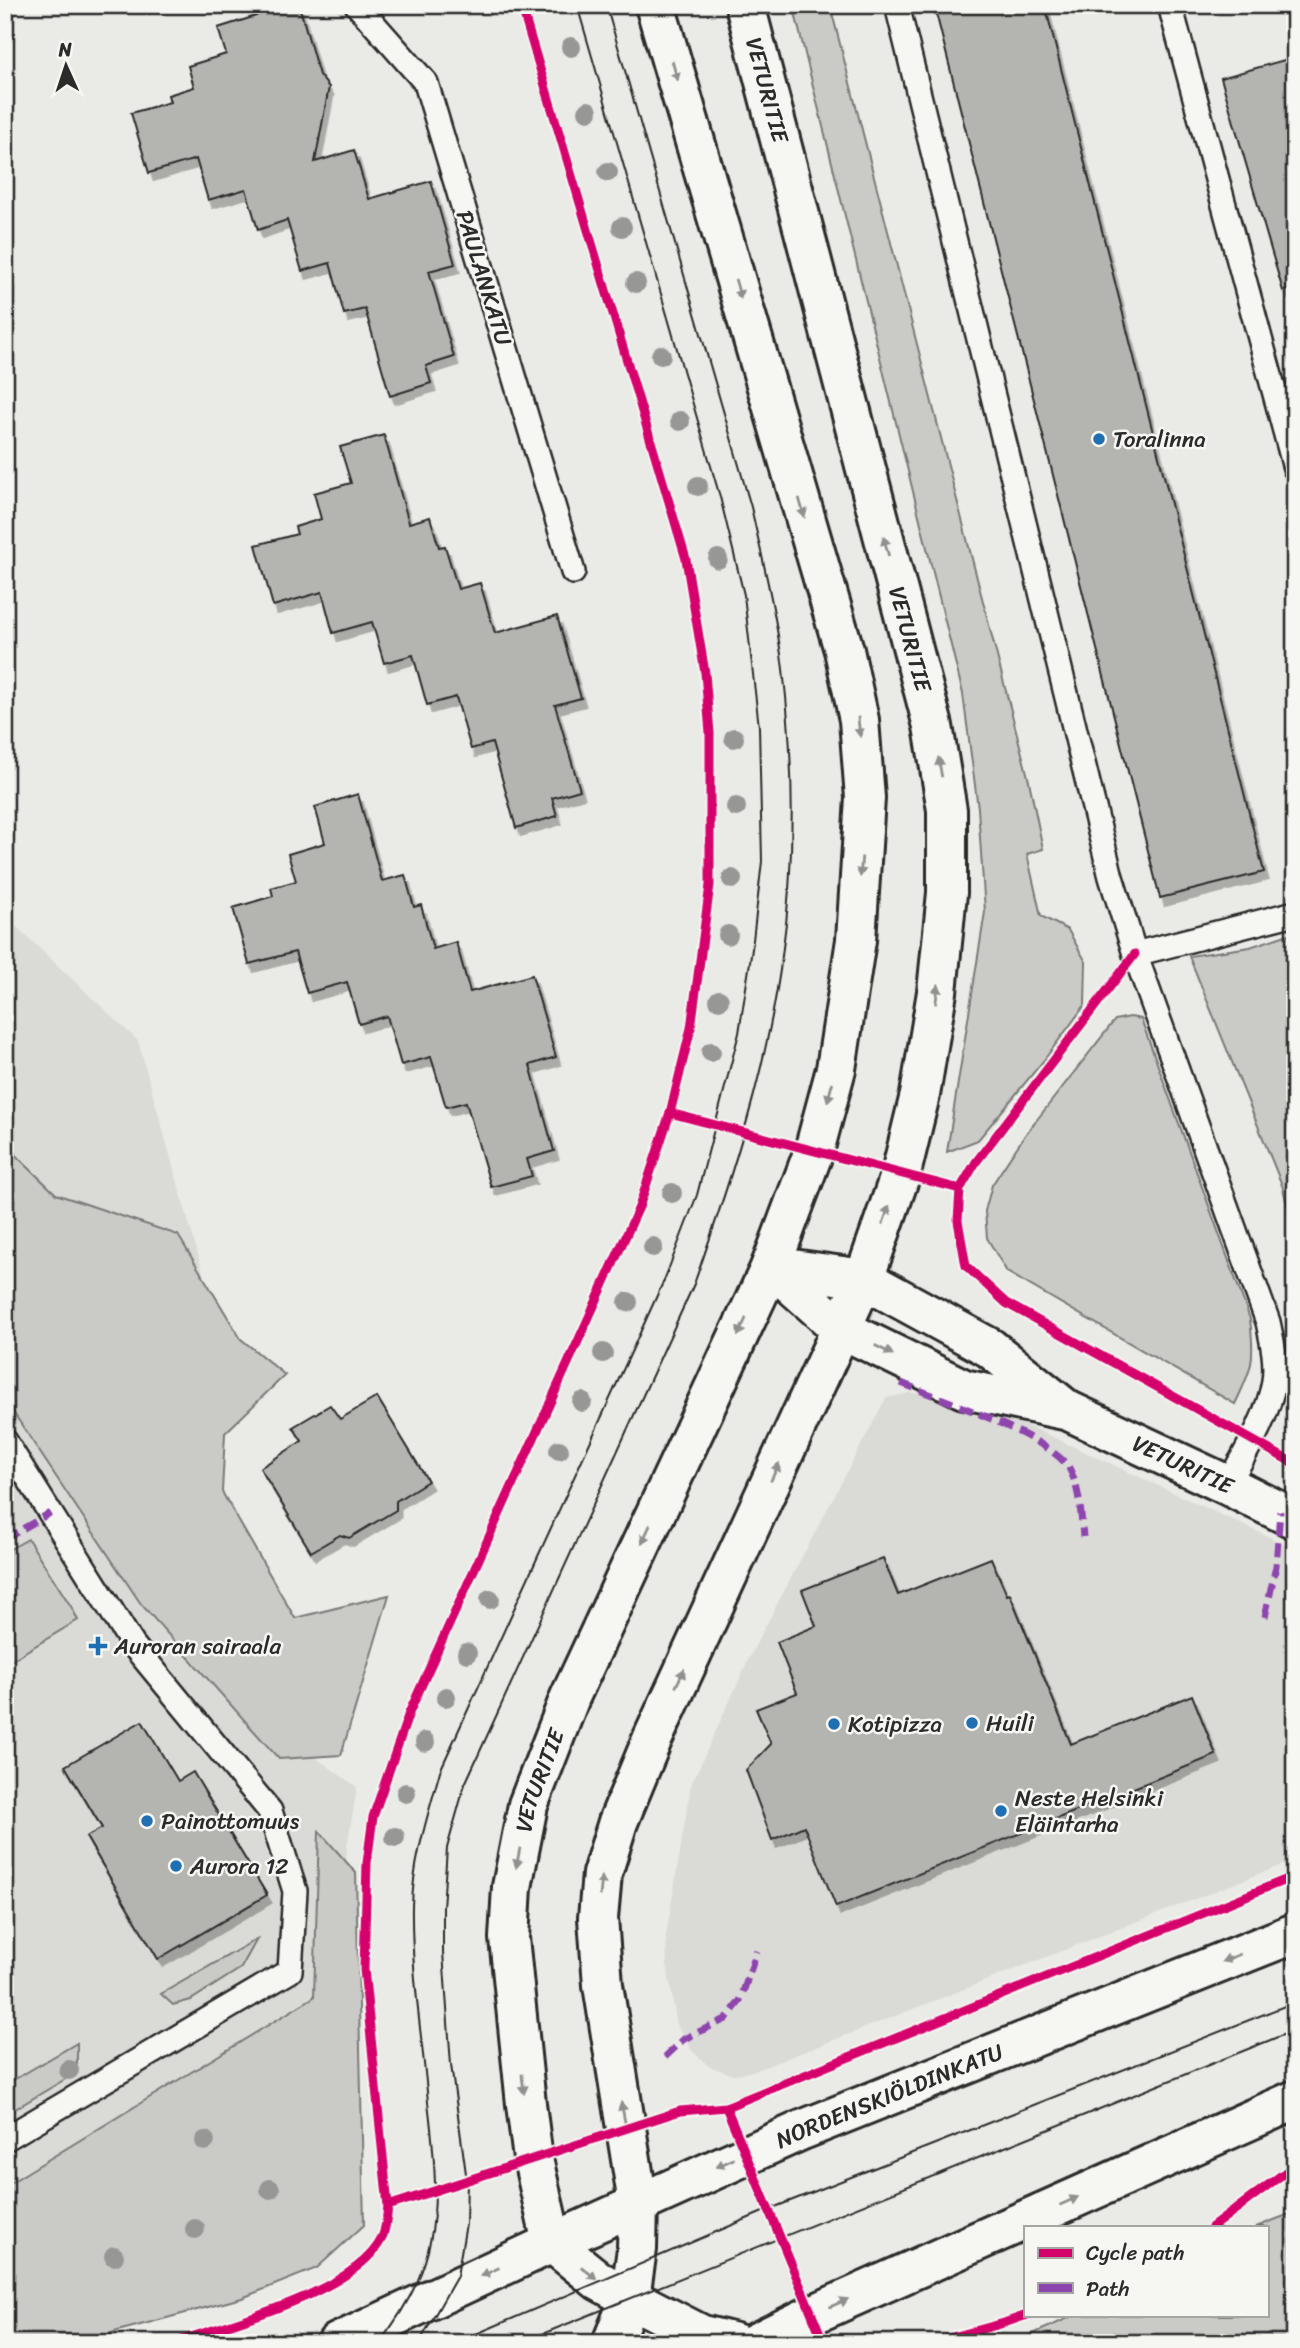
<svg xmlns="http://www.w3.org/2000/svg" width="1300" height="2348" font-family="Sriracha,sans-serif">
	<style>
		.built { fill: #dadad6 }
		.green { fill: #cacac7; stroke: #7a7a79; stroke-width: 2 }
		.building { fill: #b4b4b1; stroke: #2b2b2b; stroke-width: 2; filter: url(#shadow) }
		.lines { fill: none; stroke-linecap: round; stroke-linejoin: round }
		.service-casing { stroke: #2b2b2b; stroke-width: 28 }
		.secondary-casing { stroke: #2b2b2b; stroke-width: 44 }
		.primary-casing { stroke: #2b2b2b; stroke-width: 44 }
		.service { stroke: #f6f6f2; stroke-width: 23 }
		.secondary { stroke: #f6f6f2; stroke-width: 38 }
		.primary { stroke: #f6f6f2; stroke-width: 38 }
		.tram { stroke: #2b2b2b; stroke-width: 2 }
		.quiet { stroke: #8e44ad; stroke-width: 7; stroke-dasharray: 14 7; stroke-linecap: butt }
		.cycleway-casing { stroke: #f6f6f2; stroke-width: 13 }
		.cycleway { stroke: #d6006c; stroke-width: 9 }
		.tree { fill: #979795 }
		.oneway { fill: #90908e }
		.poi-dot { fill: #1f6fb2; stroke: #f6f6f2; stroke-width: 2.5 }
		.labels { text-anchor: middle; dominant-baseline: central; stroke-width: 5; stroke-linejoin: round; paint-order: stroke }
		.street-label { font-size: 23px; fill: #2b2b2b; stroke: #f6f6f2 }
		.poi-label { font-size: 23px; fill: #2b2b2b; stroke: #f6f6f2; text-anchor: start }
	</style>
	<defs>
		<filter id="shadow"><feDropShadow dx="4.5" dy="8" stdDeviation="0" flood-color="#0004"/></filter>
	</defs>
	<rect width="100%" height="100%" fill="#eaeae6"/>
	<filter id="ink" filterUnits="userSpaceOnUse"><feTurbulence type="fractalNoise" baseFrequency=".0143" numOctaves="2"/><feDisplacementMap in="SourceGraphic" scale="14" xChannelSelector="R" yChannelSelector="G"/><feConvolveMatrix kernelMatrix="1 2 1 2 8 2 1 2 1" color-interpolation-filters="sRGB"/></filter>
	<g filter="url(#ink)">
		<g class="built">
			<polygon points="5,916 138,1041 233,1380 72,1479 275,1729 357,1787 347,1847 340,1975 59,2343 5,2343"/>
			<polygon points="910,1393 950,1394 1044,1433 1295,1549 1295,1860 757,2070 733,2075 709,2066 692,2051 677,2025 667,1965 666,1936 691,1785 753,1650 886,1398"/>
		</g>
		<g class="green">
			<polygon points="793,5 830,5 1029,781 1043,849 1027,854 1041,916 1068,930 1086,962 1085,1005 1044,1060 978,1140 947,1152 985,912 978,808 963,694"/>
			<polygon points="1295,932 1295,1234 1282,1185 1189,956 1250,947"/>
			<path d="M1130,1017L1141,1019L1250,1319C1255,1360 1253,1367 1235,1404L1007,1272L987,1238L985,1211L992,1185L1025,1135L1115,1020Z"/>
			<polygon points="5,1145 56,1194 178,1235 241,1339 285,1375 225,1433 222,1492 295,1618 389,1595 341,1755 279,1759 141,1604 5,1400"/>
			<polygon points="28,1539 72,1608 78,1620 5,1664 5,1552"/>
			<polygon points="319,1831 356,1873 364,2225 317,2268 242,2298 114,2332 89,2343 5,2343 5,2186 314,1997"/>
			<polygon points="257,1939 241,1968 191,2000 173,2005 161,1994"/>
			<polygon points="77,2043 77,2063 67,2078 5,2115 5,2085"/>
			<polygon points="1295,2212 1295,2343 1013,2343 1075,2315 1267,2315 1267,2227 1256,2227"/>
		</g>
		<g class="building">
			<polygon points="252,5 299,5 319,75 329,87 315,162 354,150 369,199 431,181 455,264 429,271 454,357 426,366 431,383 390,396 365,309 344,314 330,263 302,271 287,220 258,230 246,189 208,200 196,159 149,173 131,113 170,102 168,95 194,87 188,66 226,54 218,28 256,16"/>
			<polygon points="934,5 1045,5 1264,872 1160,898"/>
			<polygon points="1295,57 1295,289 1283,291 1221,78"/>
			<polygon points="384,435 409,523 430,517 439,547 445,546 458,589 480,583 495,633 557,616 581,698 555,705 580,790 552,798 557,816 516,828 492,743 471,749 456,697 427,705 413,655 384,663 372,622 333,633 322,592 273,606 256,545 297,534 295,527 321,519 314,493 351,483 340,447"/>
			<polygon points="358,794 382,881 405,875 414,907 421,905 433,949 456,942 470,992 532,975 556,1057 530,1065 554,1151 527,1159 532,1176 491,1187 466,1102 446,1107 431,1057 401,1065 387,1016 359,1024 347,982 307,993 295,952 249,964 233,908 273,896 271,888 296,881 288,854 325,843 315,807"/>
			<polygon points="377,1397 428,1481 396,1501 396,1510 349,1538 340,1535 311,1552 260,1468 302,1441 293,1427 330,1405 340,1419"/>
			<polygon points="883,1558 898,1595 991,1558 1007,1595 1010,1594 1071,1744 1192,1695 1216,1755 836,1907 804,1826 772,1840 746,1770 771,1744 756,1709 797,1693 777,1642 816,1626 802,1590"/>
			<polygon points="142,1721 178,1781 193,1772 267,1895 158,1959 86,1837 102,1828 65,1766"/>
		</g>
		<g class="lines">
			<g class="service-casing">
				<g id="service">
					<polyline points="357,5 426,83 573,572"/>
					<path d="M897,5L1111,877L1135,954L1268,1322C1272,1341 1277,1361 1274,1381C1268,1418 1245,1453 1227,1485"/>
					<polyline points="1170,5 1295,468"/>
					<polyline points="1135,954 1295,913"/>
					<polyline points="5,1441 133,1645 270,1811 295,1891 290,1971 5,2139"/>
				</g>
			</g>
			<g class="secondary-casing">
				<g id="secondary">
					<path id="s1" d="M771,1266L840,1328L964,1389L1069,1411L1227,1485L1295,1519"/>
					<polyline points="771,1266 864,1279 990,1348 1062,1406"/>
					<path id="s2" d="M735,2343L702,2335L630,2298L599,2281L552,2243L802,2130L1295,1933"/>
					<polyline points="755,2343 814,2314 1295,2100"/>
				</g>
			</g>
			<g class="primary-casing">
				<g id="primary">
					<path id="s3" d="M337,2343L552,2243L533,2159L526,2104L509,1938L512,1887L528,1805L570,1697L771,1266L814,1151L836,1069L856,940L865,798L859,720L844,650L655,5"/>
					<polyline points="612,2343 630,2298 637,2249 638,2203 603,1985 598,1918 602,1874 618,1822 652,1740 864,1279 901,1173 920,1095 937,992 947,893 947,810 933,726 745,5"/>
				</g>
			</g>
			<use href="#service" class="service"/>
			<use href="#secondary" class="secondary"/>
			<use href="#primary" class="primary"/>
			<g class="tram">
				<path d="M379,2343C395,2323 408,2302 418,2280C443,2224 435,2160 428,2102C422,2037 411,1971 412,1906C413,1860 428,1815 440,1771L665,1278L697,1195L739,1033L752,949L762,861L759,727L744,595L720,497L577,5"/>
				<path d="M419,2343L457,2276L466,2224L467,2181L451,2065L443,1952V1908L447,1848L465,1784L694,1284C732,1177 767,1068 782,956C795,863 794,762 783,669C776,614 763,561 751,507L606,5"/>
				<polyline points="455,2343 770,2209 1295,2002"/>
				<polyline points="520,2343 1295,2030"/>
			</g>
			<g class="quiet">
				<path d="M901,1383C937,1397 1050,1437 1069,1468C1080,1488 1081,1515 1083,1537"/>
				<polyline points="5,1539 50,1513"/>
				<polyline points="1265,1617 1276,1566 1280,1511"/>
				<polyline points="665,2057 684,2039 726,2019 740,2001 757,1951"/>
			</g>
			<g class="cycleway-casing">
				<g id="cycleway">
					<polyline points="1135,954 976,1162 960,1189 958,1221 966,1266 1006,1303 1295,1464"/>
					<polyline points="670,1113 960,1189"/>
					<polyline points="726,2107 824,2343"/>
					<polyline points="388,2206 680,2111 726,2107 1295,1876"/>
					<polyline points="1212,2227 1295,2165"/>
					<path d="M174,2343C229,2323 355,2293 382,2238C386,2228 387,2217 388,2206L364,1969L367,1863L373,1817L409,1713L639,1207L670,1113L691,1028L710,885V733L705,673L686,559L521,5"/>
					<polyline points="931,2343 1004,2323 1027,2315"/>
				</g>
			</g>
			<use href="#cycleway" class="cycleway"/>
		</g>
		<g class="tree">
			<circle cx="571" cy="47" r="10"/>
			<circle cx="588" cy="111" r="10"/>
			<circle cx="608" cy="172" r="10"/>
			<circle cx="622" cy="227" r="10"/>
			<circle cx="636" cy="283" r="10"/>
			<circle cx="661" cy="355" r="10"/>
			<circle cx="680" cy="421" r="10"/>
			<circle cx="698" cy="486" r="10"/>
			<circle cx="718" cy="559" r="10"/>
			<circle cx="734" cy="738" r="10"/>
			<circle cx="736" cy="807" r="10"/>
			<circle cx="732" cy="879" r="10"/>
			<circle cx="728" cy="935" r="10"/>
			<circle cx="719" cy="1000" r="10"/>
			<circle cx="711" cy="1052" r="10"/>
			<circle cx="672" cy="1193" r="10"/>
			<circle cx="653" cy="1247" r="10"/>
			<circle cx="628" cy="1302" r="10"/>
			<circle cx="603" cy="1353" r="10"/>
			<circle cx="582" cy="1402" r="10"/>
			<circle cx="559" cy="1450" r="10"/>
			<circle cx="490" cy="1599" r="10"/>
			<circle cx="467" cy="1653" r="10"/>
			<circle cx="446" cy="1697" r="10"/>
			<circle cx="425" cy="1742" r="10"/>
			<circle cx="406" cy="1793" r="10"/>
			<circle cx="395" cy="1837" r="10"/>
			<circle cx="69" cy="2070" r="10"/>
			<circle cx="205" cy="2141" r="10"/>
			<circle cx="270" cy="2189" r="10"/>
			<circle cx="195" cy="2229" r="10"/>
			<circle cx="114" cy="2256" r="10"/>
		</g>
		<defs><path id="oneway-solid" d="M-6-.8H1V-3.2L6.5 0L1 3.2V.8H-6Z" transform="scale(1.75)"/></defs>
		<g class="oneway">
			<use href="#oneway-solid" transform="translate(675 71) rotate(74)"/>
			<use href="#oneway-solid" transform="translate(738 289) rotate(74)"/>
			<use href="#oneway-solid" transform="translate(802 508) rotate(74)"/>
			<use href="#oneway-solid" transform="translate(886 546) rotate(-105)"/>
			<use href="#oneway-solid" transform="translate(859 727) rotate(84)"/>
			<use href="#oneway-solid" transform="translate(940 767) rotate(-100)"/>
			<use href="#oneway-solid" transform="translate(861 867) rotate(94)"/>
			<use href="#oneway-solid" transform="translate(937 994) rotate(-82)"/>
			<use href="#oneway-solid" transform="translate(830 1092) rotate(105)"/>
			<use href="#oneway-solid" transform="translate(886 1215) rotate(-71)"/>
			<use href="#oneway-solid" transform="translate(742 1327) rotate(115)"/>
			<use href="#oneway-solid" transform="translate(884 1350) rotate(27)"/>
			<use href="#oneway-solid" transform="translate(775 1472) rotate(-65)"/>
			<use href="#oneway-solid" transform="translate(646 1534) rotate(115)"/>
			<use href="#oneway-solid" transform="translate(680 1678) rotate(-65)"/>
			<use href="#oneway-solid" transform="translate(518 1858) rotate(101)"/>
			<use href="#oneway-solid" transform="translate(601 1886) rotate(-85)"/>
			<use href="#oneway-solid" transform="translate(1231 1958) rotate(158)"/>
			<use href="#oneway-solid" transform="translate(523 2084) rotate(84)"/>
			<use href="#oneway-solid" transform="translate(623 2112) rotate(-101)"/>
			<use href="#oneway-solid" transform="translate(725 2163) rotate(155)"/>
			<use href="#oneway-solid" transform="translate(1069 2201) rotate(-24)"/>
			<use href="#oneway-solid" transform="translate(490 2272) rotate(155)"/>
			<use href="#oneway-solid" transform="translate(589 2273) rotate(39)"/>
			<use href="#oneway-solid" transform="translate(839 2303) rotate(-24)"/>
		</g>
	</g>
	<g class="poi-dot">
		<circle cx="1099" cy="439" r="7"/>
		<path d="M94.5 1635.5h7v7h7v7h-7v7h-7v-7h-7v-7h7z"/>
		<circle cx="972" cy="1723" r="7"/>
		<circle cx="834" cy="1724" r="7"/>
		<circle cx="1001" cy="1811" r="7"/>
		<circle cx="147" cy="1821" r="7"/>
		<circle cx="176" cy="1866" r="7"/>
	</g>
	<g class="labels">
		<g class="street-label">
			<text transform="translate(767 90) rotate(75)">VETURITIE</text>
			<text transform="translate(484 278) rotate(73)">PAULANKATU</text>
			<text transform="translate(910 639) rotate(75)">VETURITIE</text>
			<text stroke="none"><textPath href="#s1" startOffset="464">VETURITIE</textPath></text>
			<text stroke="none"><textPath href="#s3" startOffset="707">VETURITIE</textPath></text>
			<text stroke="none"><textPath href="#s2" startOffset="579">NORDENSKIÖLDINKATU</textPath></text>
		</g>
		<g class="poi-label">
			<text x="1113" y="439">Toralinna</text>
			<text x="114" y="1646">Auroran sairaala</text>
			<text x="986" y="1723">Huili</text>
			<text x="848" y="1724">Kotipizza</text>
			<text x="1015" y="1798">Neste Helsinki<tspan x="1015" dy="26">Eläintarha</tspan></text>
			<text x="161" y="1821">Painottomuus</text>
			<text x="190" y="1866">Aurora 12</text>
		</g>
	</g>
	<rect width="1300" height="2348" fill="none" stroke="#f6f6f2" stroke-width="28"/>
	<rect x="14" y="14" width="1272" height="2320" fill="none" stroke="#2b2b2b" stroke-width="2.5" filter="url(#ink)"/>
	<rect x="1024" y="2226" width="245" height="91" fill="#f6f6f2" stroke="#a5a5a2" stroke-width="2"/>
	<rect x="1038" y="2248" width="35" height="10" fill="#d6006c" stroke="#a5a5a2" stroke-width="2"/>
	<text x="1086" y="2260" font-size="21" fill="#2b2b2b">Cycle path</text>
	<rect x="1038" y="2283" width="35" height="10" fill="#8e44ad" stroke="#a5a5a2" stroke-width="2"/>
	<text x="1086" y="2296" font-size="21" fill="#2b2b2b">Path</text>
	<g transform="translate(66 66) rotate(357)" stroke="#f6f6f2" stroke-width="5" paint-order="stroke">
	<path d="M0-5L12 26L0 18L-12 26Z" fill="#2b2b2b"/>
	<text y="-10" font-size="19" font-weight="bold" text-anchor="middle" fill="#2b2b2b">N</text>
	</g>
</svg>
